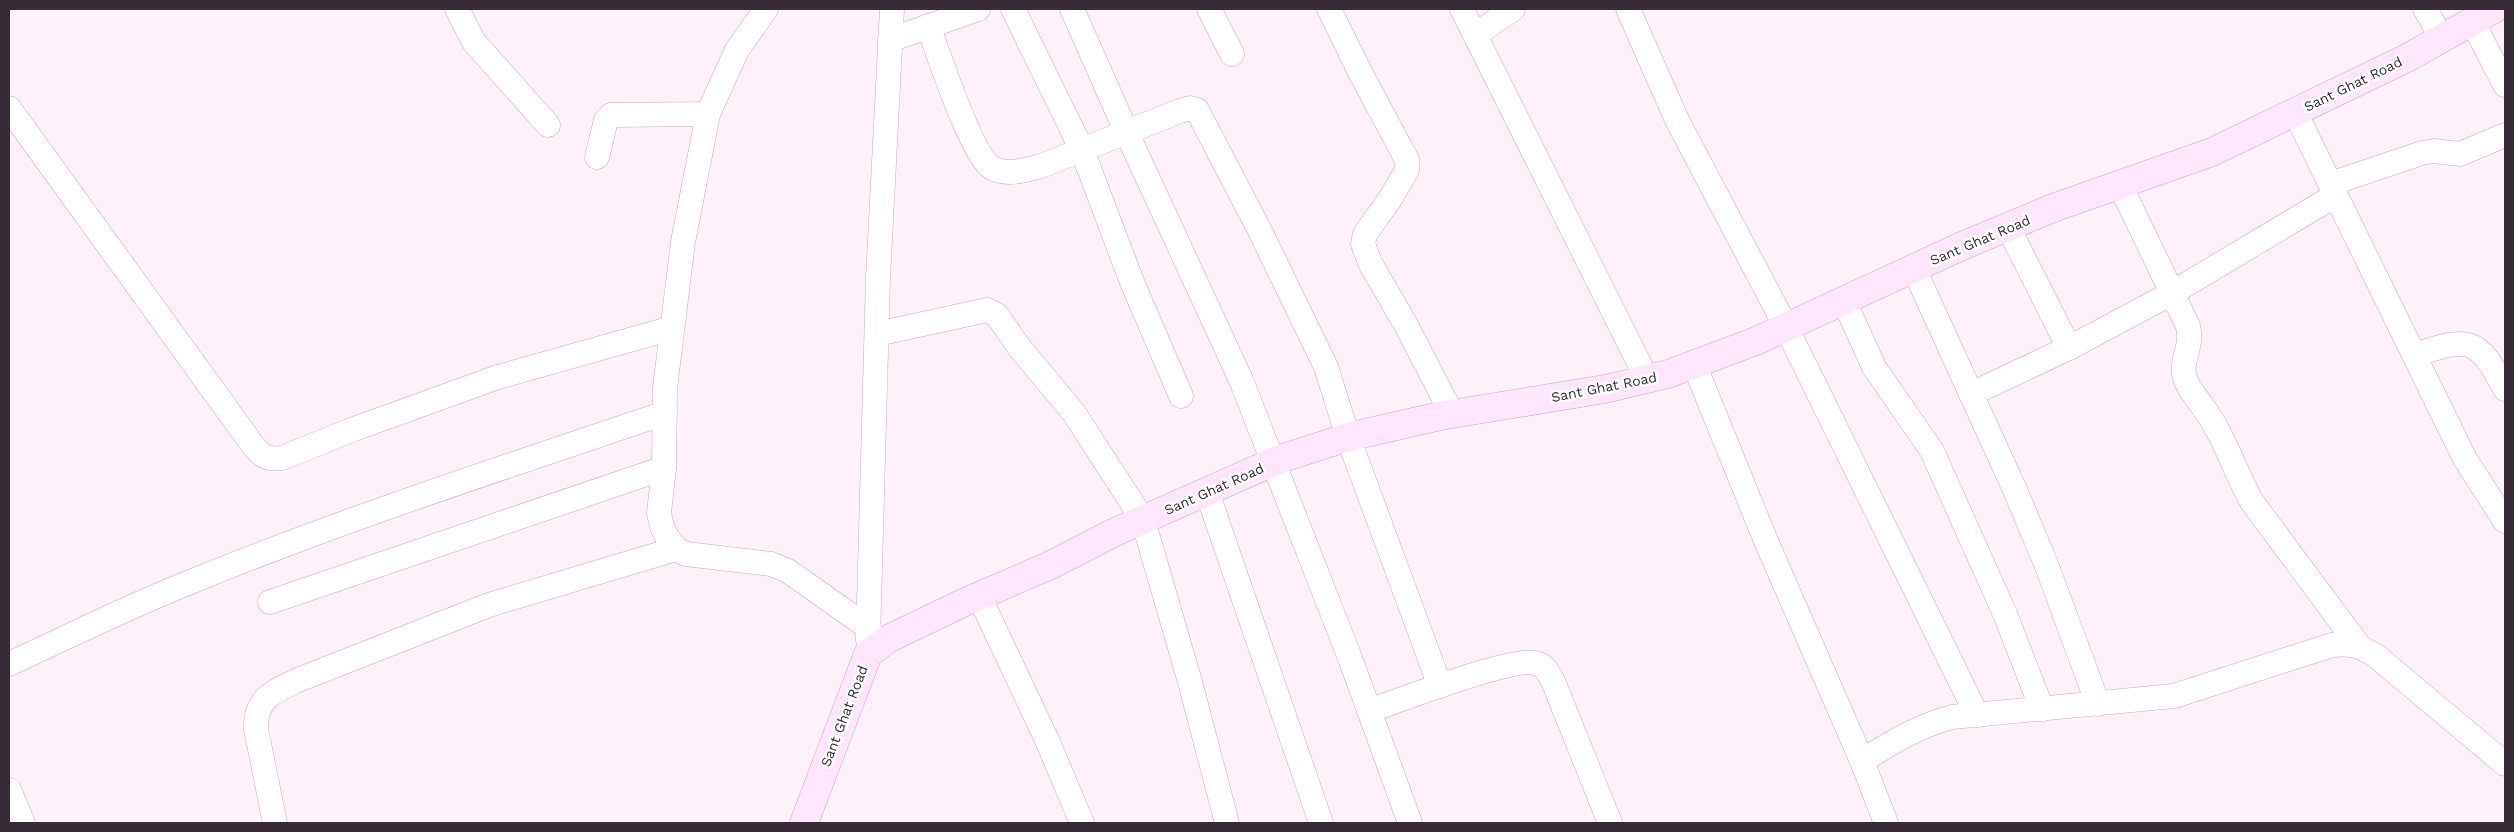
<svg xmlns="http://www.w3.org/2000/svg" width="2514" height="832" font-family="'Work Sans',sans-serif">
	<style>
		.lines { fill: none; stroke-linecap: round; stroke-linejoin: round }
		.street-casing { stroke: #c9adc3; stroke-width: 25 }
		.secondary-casing { stroke: #c9adc3; stroke-width: 29 }
		.street { stroke: #fff; stroke-width: 24 }
		.secondary { stroke: #ffe6fa; stroke-width: 28 }
		.labels { text-anchor: middle; dominant-baseline: central; stroke-width: 5; stroke-linejoin: round; paint-order: stroke }
		.street-label { font-size: 14px; fill: #372c35; stroke: #fff }
	</style>
	<rect width="100%" height="100%" fill="#fdf1fa"/>
	<g class="lines">
		<g class="street-casing">
			<g id="street">
				<polyline points="457,9 474,42 548,125"/>
				<polyline points="766,9 737,50 708,114 683,242 665,388 664,468 659,513 662,527 667,537 676,549 686,554 771,564 788,571 869,628"/>
				<polyline points="1013,9 1082,150 1132,282 1181,396"/>
				<polyline points="1072,9 1126,131 1241,380 1350,658 1410,823"/>
				<polyline points="1209,9 1232,54"/>
				<polyline points="1329,9 1361,74 1407,160 1407,170 1390,199 1365,234 1363,244 1370,263 1406,325 1452,414"/>
				<polyline points="1462,9 1647,379"/>
				<polyline points="1628,9 1677,120 1786,327 1977,715"/>
				<polyline points="2425,9 2442,38"/>
				<polyline points="2472,21 2505,85"/>
				<path d="M928,26C938,52 972,157 992,168C1007,176 1026,170 1041,166L1180,111L1190,108L1197,110L1260,231L1326,367L1348,437L1440,686"/>
				<polyline points="1475,35 1513,9"/>
				<polyline points="890,40 978,9"/>
				<path d="M9,108L252,444C261,456 267,460 282,458L354,429L498,377L672,328"/>
				<polyline points="2295,112 2465,459 2505,521"/>
				<polyline points="597,157 606,120 611,115 708,114"/>
				<polyline points="2330,184 2422,153 2434,151 2460,154 2505,135"/>
				<path d="M2120,185L2188,326C2193,346 2181,359 2184,374C2186,385 2195,396 2201,404C2225,436 2233,468 2252,502L2359,646"/>
				<polyline points="2008,227 2069,348"/>
				<polyline points="1914,269 2015,490 2046,564 2098,704"/>
				<polyline points="1844,301 1874,367 1932,451 2005,614 2042,709"/>
				<polyline points="877,334 987,310 997,315 1019,347 1074,413 1143,520 1190,682 1227,823"/>
				<path d="M2414,355C2469,337 2477,336 2505,389"/>
				<polyline points="1694,364 1766,541 1862,761 1886,823"/>
				<polyline points="1971,394 2069,348 2172,293 2336,195"/>
				<polyline points="1207,492 1321,823"/>
				<polyline points="979,596 1047,740 1082,823"/>
				<polyline points="270,602 664,468"/>
				<polyline points="868,640 878,278 892,9"/>
				<path d="M9,664C68,637 127,607 188,583C344,519 505,467 665,413"/>
				<path d="M1369,711C1397,701 1512,657 1535,663C1545,665 1548,672 1553,681L1610,823"/>
				<path d="M1862,761C1891,743 1918,726 1952,717L2174,696L2332,645C2351,643 2360,646 2376,656L2505,764"/>
				<polyline points="9,790 23,823"/>
				<path d="M275,823L256,729C255,698 273,692 298,680L489,605L676,549"/>
			</g>
		</g>
		<g class="secondary-casing">
			<polyline id="secondary" points="804,823 868,654 888,639 965,602 1051,565 1113,533 1280,459 1348,437 1440,416 1605,389 1668,374 1756,341 1962,246 2053,208 2212,152 2407,58 2494,9"/>
		</g>
		<use href="#street" class="street"/>
		<use href="#secondary" class="secondary"/>
	</g>
	<g class="labels">
		<g class="street-label">
			<text transform="translate(2353 84) rotate(-26)">Sant Ghat Road</text>
			<text transform="translate(1980 240) rotate(-23)">Sant Ghat Road</text>
			<text transform="translate(1604 387) rotate(-11)">Sant Ghat Road</text>
			<text transform="translate(1214 489) rotate(-24)">Sant Ghat Road</text>
			<text transform="translate(844 716) rotate(-69)">Sant Ghat Road</text>
		</g>
	</g>
	<rect width="2514" height="832" fill="none" stroke="#372c35" stroke-width="20"/>
</svg>
